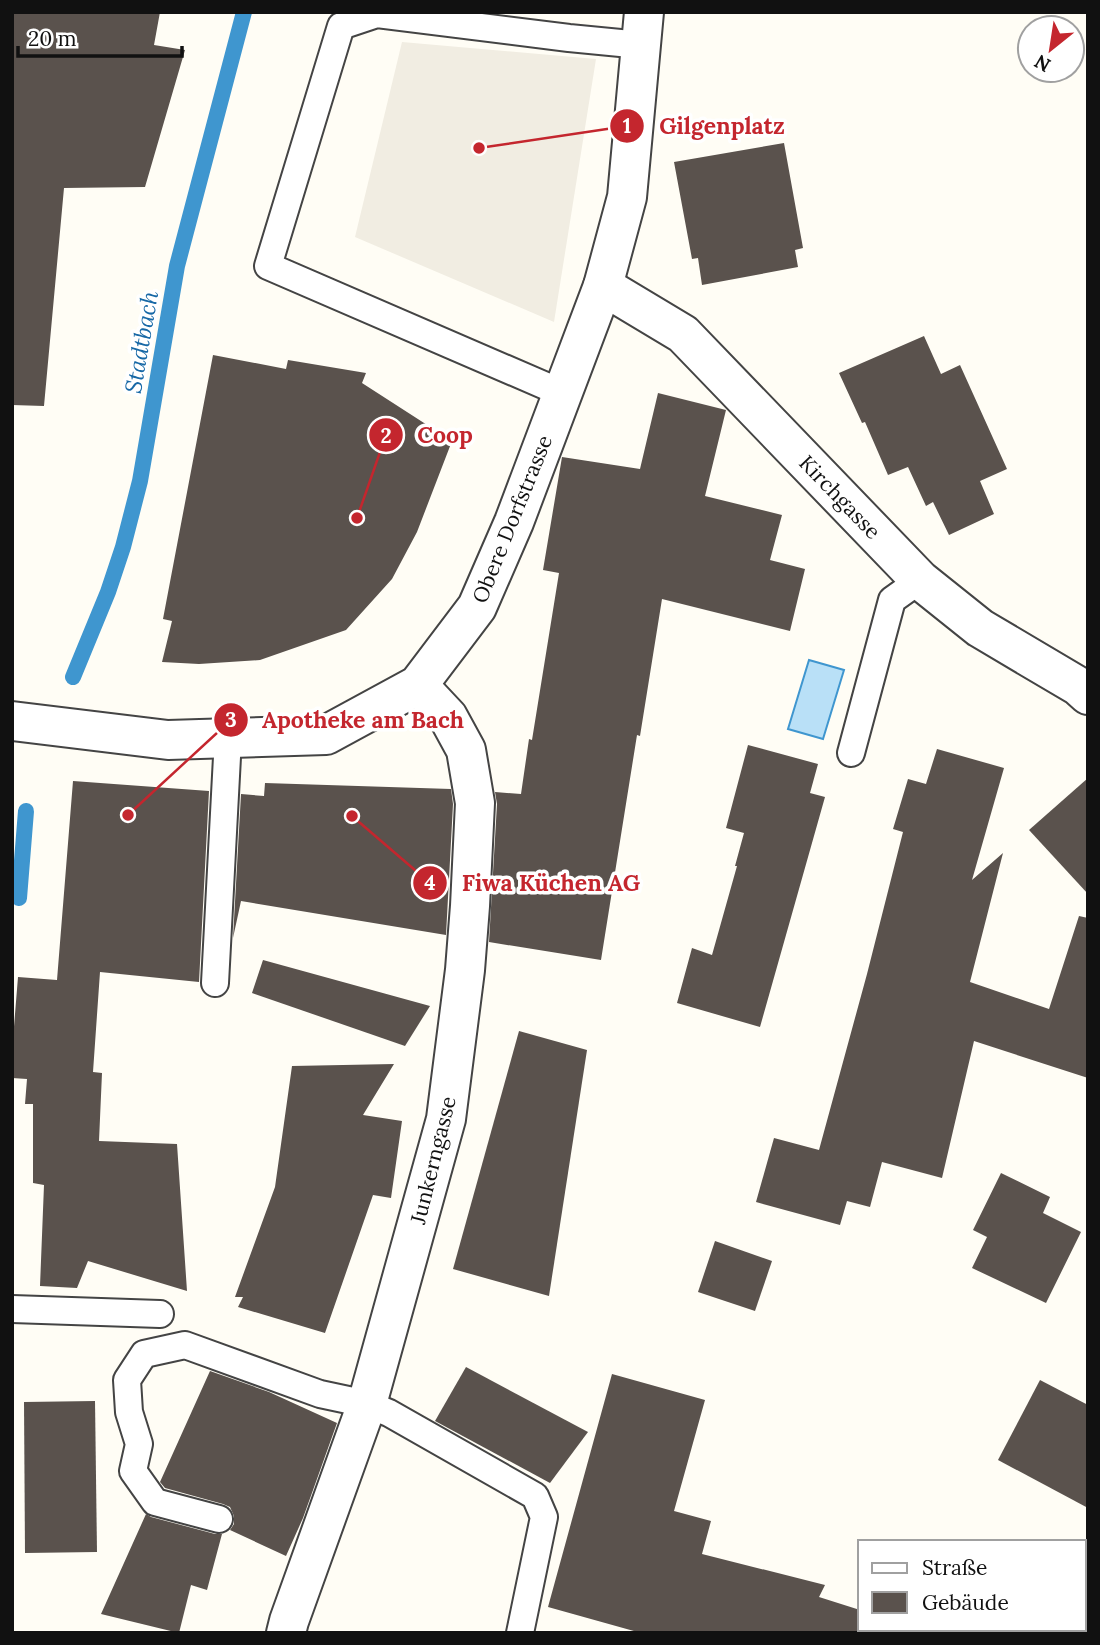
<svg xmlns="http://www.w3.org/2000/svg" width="1100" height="1645" font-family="Lora,serif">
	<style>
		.plaza { fill: #f1ede2 }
		.water { fill: #b9e0f7; stroke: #3f96cf; stroke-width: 2 }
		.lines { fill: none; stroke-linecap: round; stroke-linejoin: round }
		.stream { stroke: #3f96cf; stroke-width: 16 }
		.building { fill: #5a524d }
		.service-casing { stroke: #444; stroke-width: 30 }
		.minor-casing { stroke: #444; stroke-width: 42 }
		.service { stroke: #fff; stroke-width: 26 }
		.minor { stroke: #fff; stroke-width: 38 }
		.labels { text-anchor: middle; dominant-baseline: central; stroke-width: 7; stroke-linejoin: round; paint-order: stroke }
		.street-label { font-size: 21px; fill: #111; stroke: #fff }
		.water-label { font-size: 23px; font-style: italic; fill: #1768a6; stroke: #fff }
		.leader { fill: none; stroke: #c4262e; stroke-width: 2.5 }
		.callout-dot { fill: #c4262e; stroke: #fff; stroke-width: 2.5 }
		.mark-label { font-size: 21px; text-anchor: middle; font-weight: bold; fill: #fff }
		.callout-label { font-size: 23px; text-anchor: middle; font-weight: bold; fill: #c4262e; stroke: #fff; stroke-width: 7; stroke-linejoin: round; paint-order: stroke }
	</style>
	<rect width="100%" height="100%" fill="#fffdf5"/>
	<polygon class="plaza" points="402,42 596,59 554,322 355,237"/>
	<polygon class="water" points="809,660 844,670 823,739 788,729"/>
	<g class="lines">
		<g class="stream">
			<polyline points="73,677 108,592 123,547 140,481 177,266 244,12"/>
			<polyline points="19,898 26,811"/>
		</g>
	</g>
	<g class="building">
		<polygon points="12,12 160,12 154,45 185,50 145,187 64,188 44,406 12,405"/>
		<polygon points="784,143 803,248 795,250 798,267 702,285 698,258 692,259 674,162"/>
		<polygon points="924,336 941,374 960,365 1007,469 980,481 994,514 949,535 933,502 926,506 908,467 888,475 865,422 862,423 839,373"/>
		<polygon points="213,355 286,369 288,360 366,373 362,383 452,441 417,532 392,579 346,630 260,660 199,664 162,662 172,621 163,619"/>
		<polygon points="658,393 726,410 705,496 782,515 770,560 805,569 790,631 662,599 640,736 637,735 601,960 489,942 497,804 495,792 521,794 529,739 532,740 559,573 543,570 562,457 640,469"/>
		<polygon points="748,745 818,764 810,793 825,797 760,1027 677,1003 692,948 712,955 737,866 735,866 744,833 726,828"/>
		<polygon points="937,749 1004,768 972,880 1003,853 970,982 1049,1009 1079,916 1088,918 1088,1078 974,1041 942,1178 882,1162 870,1207 847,1201 840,1225 756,1202 774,1138 819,1150 867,974 903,832 893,829 908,779 926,784"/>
		<polygon points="1088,778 1088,894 1029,830"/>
		<polygon points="73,781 209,791 199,982 100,972 93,1072 102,1073 99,1141 177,1144 187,1291 88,1261 77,1288 40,1286 44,1185 33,1183 33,1104 25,1104 27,1079 12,1078 12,1051 18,977 57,980"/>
		<polygon points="265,783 451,789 453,804 446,935 241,901 233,938 241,794 264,796"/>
		<polygon points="263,960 430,1006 405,1046 252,993"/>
		<polygon points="519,1031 587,1050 549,1296 453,1269"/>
		<polygon points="394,1064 363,1115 402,1121 391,1198 373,1195 325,1333 238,1307 243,1297 235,1297 275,1187 292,1066"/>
		<polygon points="1001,1173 1050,1197 1043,1213 1081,1232 1046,1303 972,1268 987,1237 973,1230"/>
		<polygon points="715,1241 772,1261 755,1311 698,1292"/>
		<polygon points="466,1367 588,1432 550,1483 435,1421"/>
		<polygon points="210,1371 269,1392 337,1423 303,1518 286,1556 230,1530 234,1524 234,1516 230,1507 223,1504 165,1488 160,1482"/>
		<polygon points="612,1374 705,1400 674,1511 711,1521 702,1554 825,1585 819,1597 860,1610 860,1629 898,1629 897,1633 641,1633 548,1607"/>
		<polygon points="1040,1380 1088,1405 1088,1508 998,1460"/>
		<polygon points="95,1401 97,1552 25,1553 24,1402"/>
		<polygon points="146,1514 151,1517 215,1534 222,1534 207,1590 191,1585 179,1633 101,1614"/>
	</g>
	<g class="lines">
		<g class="service-casing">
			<g id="service">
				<polyline points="562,393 268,266 341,26 377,14 569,38 641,45"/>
				<polyline points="851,753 892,600 920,580"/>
				<polyline points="215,983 228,738"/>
				<polyline points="12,1309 160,1314"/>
				<polyline points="219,1519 155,1502 133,1471 139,1444 129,1412 127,1380 144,1354 185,1345 320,1394 367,1404 389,1413 535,1496 544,1517 520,1633"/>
			</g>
		</g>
		<g class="minor-casing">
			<g id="minor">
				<polyline points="603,286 683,334 920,580 980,628 1078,686 1088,695"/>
				<polyline points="12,721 168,740 326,735 418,685 477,607 514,522 603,286 627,197 644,12"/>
				<polyline points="286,1633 289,1621 367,1404 446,1119 465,970 470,906 475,803 466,750 448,717 418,685"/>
			</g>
		</g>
		<use href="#service" class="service"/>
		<use href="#minor" class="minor"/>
	</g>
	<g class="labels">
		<g class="street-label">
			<text transform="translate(840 497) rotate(46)">Kirchgasse</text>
			<text transform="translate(512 519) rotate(-68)">Obere Dorfstrasse</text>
			<text transform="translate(433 1160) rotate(-76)">Junkerngasse</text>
		</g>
		<g class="water-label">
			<text transform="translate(141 342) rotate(-80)">Stadtbach</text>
		</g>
	</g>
	<path class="leader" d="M479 148L627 126M357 518L386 435M128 815L231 720M352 816L430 883"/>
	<g class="callout-dot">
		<circle cx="479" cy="148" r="7"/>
		<circle cx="357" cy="518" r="7"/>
		<circle cx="128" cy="815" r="7"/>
		<circle cx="352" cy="816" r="7"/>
		<circle cx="627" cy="126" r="18"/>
		<circle cx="386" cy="435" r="18"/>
		<circle cx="231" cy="720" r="18"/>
		<circle cx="430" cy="883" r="18"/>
	</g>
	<g class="mark-label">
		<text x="627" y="133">1</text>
		<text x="386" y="443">2</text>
		<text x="231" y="727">3</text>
		<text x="430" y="890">4</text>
	</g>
	<g class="callout-label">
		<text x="722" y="134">Gilgenplatz</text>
		<text x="445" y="443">Coop</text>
		<text x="363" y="728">Apotheke am Bach</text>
		<text x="551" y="891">Fiwa Küchen AG</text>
	</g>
	<rect width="1100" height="1645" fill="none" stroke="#111111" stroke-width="28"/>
	<rect x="858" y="1540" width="228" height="91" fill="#ffffff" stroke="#a0a0a0" stroke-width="2"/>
	<rect x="872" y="1563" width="35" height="10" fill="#ffffff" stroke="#a0a0a0" stroke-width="2"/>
	<text x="922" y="1575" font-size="21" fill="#111111">Straße</text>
	<rect x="872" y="1592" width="35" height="21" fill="#5a524d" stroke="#a0a0a0" stroke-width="2"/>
	<text x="922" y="1610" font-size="21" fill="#111111">Gebäude</text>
	<g transform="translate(1051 49) rotate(210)"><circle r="33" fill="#ffffff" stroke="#a0a0a0" stroke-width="2"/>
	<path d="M0-5L12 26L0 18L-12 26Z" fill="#c4262e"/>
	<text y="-10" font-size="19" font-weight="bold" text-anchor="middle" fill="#111111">N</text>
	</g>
	<path d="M18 46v10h164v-10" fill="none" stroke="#111111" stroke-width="3.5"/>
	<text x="28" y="46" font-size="21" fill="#111111" stroke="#ffffff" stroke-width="5" paint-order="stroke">20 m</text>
</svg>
